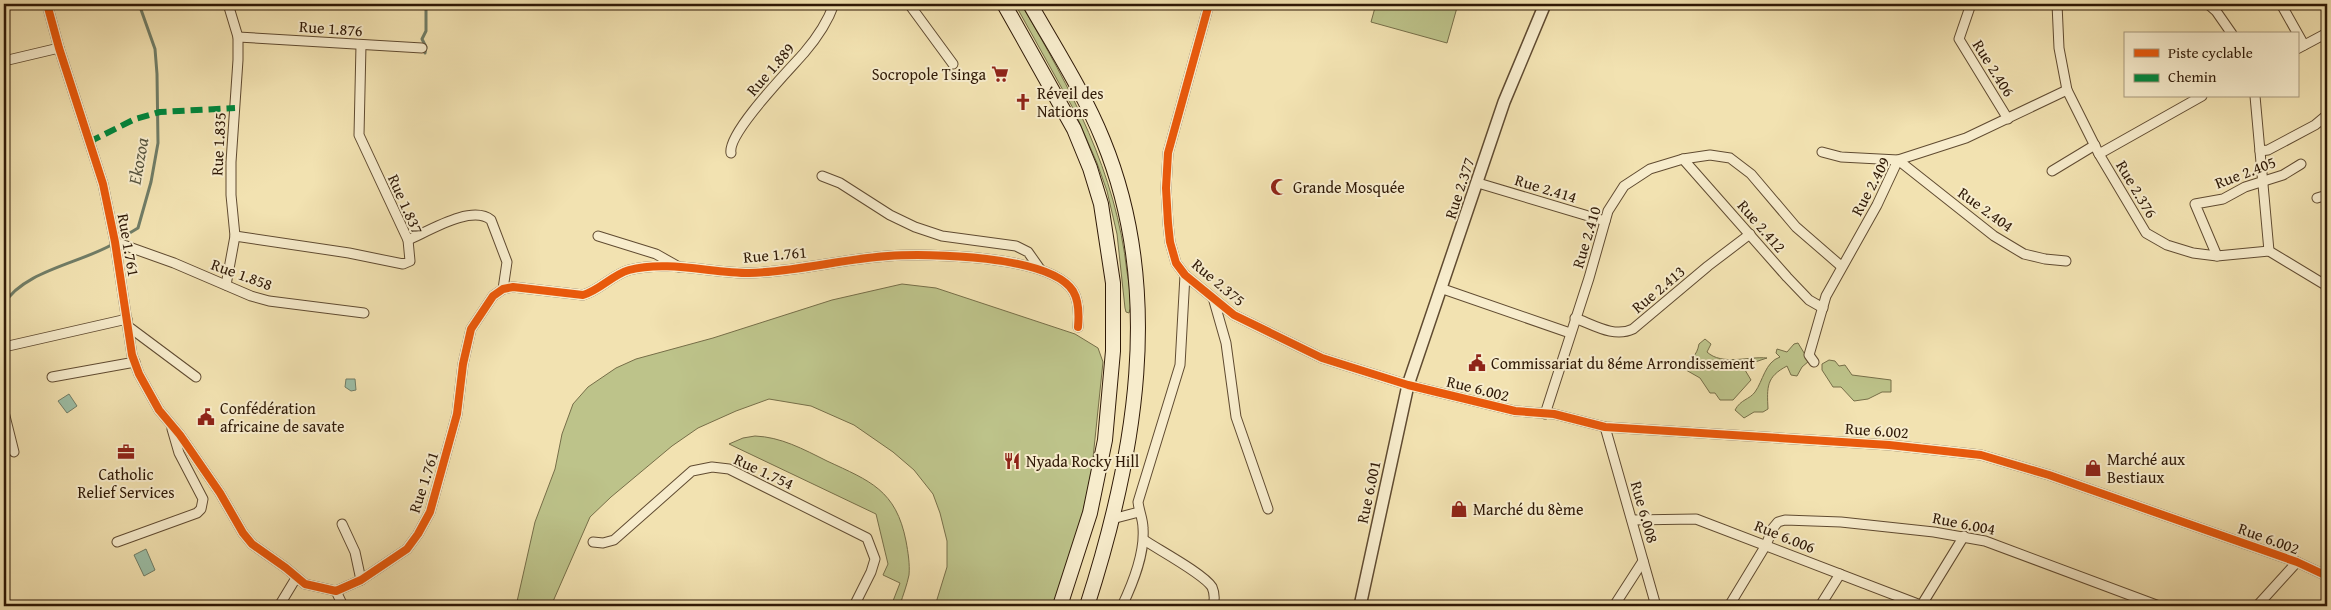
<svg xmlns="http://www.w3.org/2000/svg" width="2331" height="610" font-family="'Gentium Book Plus',serif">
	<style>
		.green { fill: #bdc38a; stroke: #766e48 }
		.water { fill: #9cbfa7; stroke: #707d67 }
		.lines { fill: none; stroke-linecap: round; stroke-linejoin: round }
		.stream { stroke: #707d67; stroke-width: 3 }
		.minor-casing { stroke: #604b31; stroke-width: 11 }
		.tertiary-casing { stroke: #604b31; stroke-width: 14 }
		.secondary-casing { stroke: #2f1906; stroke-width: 16 }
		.minor { stroke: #f7eccc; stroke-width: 9 }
		.tertiary { stroke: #f7eccc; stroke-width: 11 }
		.secondary { stroke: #f7eccc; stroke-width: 14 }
		.quiet { stroke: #00873e; stroke-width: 6; stroke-dasharray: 12 6; stroke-linecap: butt }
		.cycleway-casing { stroke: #f7eccc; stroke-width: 11 }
		.cycleway { stroke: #e8590c; stroke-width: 8 }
		.labels { text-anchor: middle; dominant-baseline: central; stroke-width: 4; stroke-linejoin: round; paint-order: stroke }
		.street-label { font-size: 16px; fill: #2f1906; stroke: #f7eccc }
		.poi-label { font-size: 16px; fill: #2f1906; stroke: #f7eccc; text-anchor: start }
		.water-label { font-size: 18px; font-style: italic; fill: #55533e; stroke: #f7eccc }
	</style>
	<rect width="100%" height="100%" fill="#f2e2b1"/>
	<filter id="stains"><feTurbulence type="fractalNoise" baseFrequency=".004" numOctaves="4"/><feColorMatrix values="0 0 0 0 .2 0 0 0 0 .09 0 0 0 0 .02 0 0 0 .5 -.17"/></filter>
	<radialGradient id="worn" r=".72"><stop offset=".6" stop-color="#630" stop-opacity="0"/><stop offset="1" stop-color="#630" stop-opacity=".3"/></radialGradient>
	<g class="green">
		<path d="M1015,4H1021C1071,89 1116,172 1127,272C1129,284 1133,302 1129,313L1126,312L1125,308L1117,234L1107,191L1097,163L1074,110Z"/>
		<polygon points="1376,4 1458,4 1447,43 1371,22"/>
		<polygon points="902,284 936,288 1075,334 1098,348 1103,362 1091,477 1080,524 1054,606 935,606 947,567 947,541 940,513 933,494 914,470 893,452 854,425 811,406 769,399 736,411 698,428 672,446 611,497 590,517 551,606 516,606 535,522 555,469 562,434 573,404 588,387 616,368 636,359 713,338 832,300"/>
		<path d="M1705,339L1711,344L1707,352C1722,366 1749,356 1767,358L1746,365L1745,370L1751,380L1733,400H1720L1715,393H1710L1700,378L1679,366C1690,361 1697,356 1699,344Z"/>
		<path d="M1798,343L1809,361L1802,367L1797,376L1791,375L1787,366C1766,377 1767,387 1768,409L1763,412H1754L1744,418L1735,410C1741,399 1749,400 1755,392C1763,381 1765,362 1780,357L1776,353L1777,349L1787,352L1794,344Z"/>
		<polygon points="1829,360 1835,361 1839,366 1845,365 1852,375 1891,380 1891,392 1882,392 1868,399 1854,401 1841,387 1833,387 1822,370 1822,364"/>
		<path d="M755,436C781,437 803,449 827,461C870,481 896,490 906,541C908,552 910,564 909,575C907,585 903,595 900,605L893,601L900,583L883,575L888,564L876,514L729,444L743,438Z"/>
	</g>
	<g class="water">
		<polygon points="346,379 355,379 356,390 351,391 345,387"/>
		<polygon points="69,394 77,406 67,413 58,401"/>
		<polygon points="146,549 155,570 144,576 134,555"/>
	</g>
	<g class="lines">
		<g class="stream">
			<polyline points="425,53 426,47 422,39 426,31 426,4"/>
			<polyline points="118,240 138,228 151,182 158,143 157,74 155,49 139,4"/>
			<path d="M4,304C23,271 81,263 113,244"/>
		</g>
		<g class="minor-casing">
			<g id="minor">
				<path d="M47,4L59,48L103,184L115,242L132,355L139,374L159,410L180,435L220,493L243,533L252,544L286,568L305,584L336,591L361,580L407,549L418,534L430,512L457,414L463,364L471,329L493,296L503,289L513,287L583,295C600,290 612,275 629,270C667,260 711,273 749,273C795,272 842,259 888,256C927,253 1050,255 1073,291C1079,301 1079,316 1078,327"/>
				<polyline points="909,4 953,64"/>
				<polyline points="1209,4 1168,153 1166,188 1168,223 1170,242 1176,263 1185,275 1234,315 1322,358 1408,385 1515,411 1554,414 1605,427 1889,445 1981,455 2049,475 2297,562 2327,576"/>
				<polyline points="1971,4 1959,39 2008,119"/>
				<polyline points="2057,4 2059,48 2067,90 2099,154 2146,233 2167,245 2193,253 2217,256 2269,251 2327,286"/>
				<polyline points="2208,4 2216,11 2232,34"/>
				<polyline points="2281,4 2304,45"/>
				<polyline points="238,37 422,48"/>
				<polyline points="2297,49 2327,33"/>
				<polyline points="4,61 59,48"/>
				<polyline points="2255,96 2269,251"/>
				<polyline points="2260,151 2268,150 2315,125 2327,115"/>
				<polyline points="1822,152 1841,157 1898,160 1994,236 2024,254 2045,259 2066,261"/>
				<path d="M731,153C727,133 790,69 804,53C816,39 828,21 834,4"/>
				<polyline points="2099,154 2202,96"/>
				<polyline points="1683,159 1787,277 1809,300 1823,308"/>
				<polyline points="2052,171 2095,145"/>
				<polyline points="822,176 840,183 890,215 915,227 942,236 1016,246 1028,252 1040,269"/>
				<polyline points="1478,183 1605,221"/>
				<polyline points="2317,198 2327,195"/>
				<polyline points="235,236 349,253 403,264 410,261 408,240 359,135 361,45"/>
				<polyline points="598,236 656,254 679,267"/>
				<path d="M408,240C429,231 472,204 491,220L507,262L503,289"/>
				<polyline points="115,242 174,263 251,296 269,301 364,313"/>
				<polyline points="2217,256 2195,204 2223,199 2245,187 2283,175 2301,164"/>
				<polyline points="226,285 235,236 231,195 231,162 238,60 238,37 228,4"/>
				<polyline points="1443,289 1570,333"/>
				<polyline points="1214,301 1226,343 1236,417 1268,509"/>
				<path d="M1575,318C1594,325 1614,338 1633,329L1708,266L1750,234"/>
				<polyline points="129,327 196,377"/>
				<polyline points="4,347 127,319"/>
				<polyline points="1814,362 1809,355 1826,296 1877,205 1898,160 1966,138 2067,90"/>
				<polyline points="52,377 135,362"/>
				<polyline points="4,412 14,452"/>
				<polyline points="1545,414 1589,278 1608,211 1624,186 1650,169 1683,159 1710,155 1730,158 1751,174 1796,227 1841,266"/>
				<polyline points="1605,427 1656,606"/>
				<polyline points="1112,519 1139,512"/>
				<polyline points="1632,520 1696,519 1923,606"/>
				<polyline points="342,524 355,552 361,580"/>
				<path d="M1144,540C1159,550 1204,574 1212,587C1215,594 1215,599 1213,606"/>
				<polyline points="117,542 197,513 201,509 203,499 179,453 172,429"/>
				<polyline points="593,542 603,543 614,540 692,471 712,467 729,469 867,538 875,559 871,572 854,606"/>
				<polyline points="336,591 343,606"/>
				<polyline points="279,606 296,578"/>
				<path d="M1122,606C1133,583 1145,554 1143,528C1143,519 1139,511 1138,502L1180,365L1185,275"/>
				<polyline points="1614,606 1643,561"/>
				<polyline points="1729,606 1766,545 1773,528 1778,522 1785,520 1841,522 1934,532 1985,541 2159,606"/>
				<polyline points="1820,606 1840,574"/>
				<polyline points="1921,606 1964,536"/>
				<polyline points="2257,606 2297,562"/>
			</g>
		</g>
		<g class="tertiary-casing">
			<polyline id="tertiary" points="1360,606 1408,385 1504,102 1545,4"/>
		</g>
		<g class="secondary-casing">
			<g id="secondary">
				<polyline points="1004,4 1074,129 1090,168 1101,204 1113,283 1113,351 1105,440 1090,513 1060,606"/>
				<path d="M1030,4C1055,48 1084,93 1103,140C1165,291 1135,457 1087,606"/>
			</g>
		</g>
		<use href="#minor" class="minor"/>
		<use href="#tertiary" class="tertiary"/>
		<use href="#secondary" class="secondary"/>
		<polyline class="quiet" points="89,142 135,119 160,112 235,108"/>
		<g class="cycleway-casing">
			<g id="cycleway">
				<path d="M47,4L59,48L103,184L115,242L132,355L139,374L159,410L180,435L220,493L243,533L252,544L286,568L305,584L336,591L361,580L407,549L418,534L430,512L457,414L463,364L471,329L493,296L503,289L513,287L583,295C600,290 612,275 629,270C667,260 711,273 749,273C795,272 842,259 888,256C927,253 1050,255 1073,291C1079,301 1079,316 1078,327"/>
				<polyline points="1209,4 1168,153 1166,188 1168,223 1170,242 1176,263 1185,275 1234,315 1322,358 1408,385 1515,411 1554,414 1605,427 1889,445 1981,455 2049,475 2297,562 2327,576"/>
			</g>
		</g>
		<use href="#cycleway" class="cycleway"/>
	</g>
	<defs>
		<g id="supermarket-bare" transform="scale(1.35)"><path d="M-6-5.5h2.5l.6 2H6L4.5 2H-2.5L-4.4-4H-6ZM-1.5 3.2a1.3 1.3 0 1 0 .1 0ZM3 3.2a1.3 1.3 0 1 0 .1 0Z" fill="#8f2418" stroke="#f7eccc" stroke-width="2.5" paint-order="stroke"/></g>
		<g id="church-bare" transform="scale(1.35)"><path d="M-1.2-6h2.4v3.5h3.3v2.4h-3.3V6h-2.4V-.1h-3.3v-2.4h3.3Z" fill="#8f2418" stroke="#f7eccc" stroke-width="2.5" paint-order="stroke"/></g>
		<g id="mosque-bare" transform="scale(1.35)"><path d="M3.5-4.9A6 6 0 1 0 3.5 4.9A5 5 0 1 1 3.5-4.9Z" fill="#8f2418" stroke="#f7eccc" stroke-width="2.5" paint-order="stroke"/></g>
		<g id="civic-bare" transform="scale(1.35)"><path d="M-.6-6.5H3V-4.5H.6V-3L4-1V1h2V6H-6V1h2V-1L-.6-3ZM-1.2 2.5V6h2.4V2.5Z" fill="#8f2418" stroke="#f7eccc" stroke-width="2.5" paint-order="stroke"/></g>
		<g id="office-bare" transform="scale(1.35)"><path d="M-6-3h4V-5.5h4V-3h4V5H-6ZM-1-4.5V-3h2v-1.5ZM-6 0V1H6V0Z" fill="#8f2418" stroke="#f7eccc" stroke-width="2.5" paint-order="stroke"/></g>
		<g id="restaurant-bare" transform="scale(1.35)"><path d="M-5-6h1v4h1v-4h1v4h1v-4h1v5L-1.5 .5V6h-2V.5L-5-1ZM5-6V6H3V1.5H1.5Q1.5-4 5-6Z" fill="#8f2418" stroke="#f7eccc" stroke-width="2.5" paint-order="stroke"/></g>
		<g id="shop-bare" transform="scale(1.35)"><path d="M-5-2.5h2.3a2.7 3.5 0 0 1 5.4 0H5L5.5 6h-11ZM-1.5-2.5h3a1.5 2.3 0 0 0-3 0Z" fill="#8f2418" stroke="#f7eccc" stroke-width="2.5" paint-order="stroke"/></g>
	</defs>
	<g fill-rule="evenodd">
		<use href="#supermarket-bare" x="1000" y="74"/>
		<use href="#church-bare" x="1023" y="102"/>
		<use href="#mosque-bare" x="1279" y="187"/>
		<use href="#civic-bare" x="1477" y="363"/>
		<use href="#civic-bare" x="206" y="417"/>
		<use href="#office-bare" x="126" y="452"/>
		<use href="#restaurant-bare" x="1012" y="461"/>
		<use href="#shop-bare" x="2093" y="468"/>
		<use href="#shop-bare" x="1459" y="509"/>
	</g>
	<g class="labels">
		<g class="street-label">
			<text transform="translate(331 28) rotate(4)">Rue 1.876</text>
			<text transform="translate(1994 68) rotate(58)">Rue 2.406</text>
			<text transform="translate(770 69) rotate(-49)">Rue 1.889</text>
			<text transform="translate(218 144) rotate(-87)">Rue 1.835</text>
			<text transform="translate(2245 172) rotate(-21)">Rue 2.405</text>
			<text transform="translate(1870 186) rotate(-62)">Rue 2.409</text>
			<text transform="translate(1459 188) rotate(-72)">Rue 2.377</text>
			<text transform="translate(1546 188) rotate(17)">Rue 2.414</text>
			<text transform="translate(2137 189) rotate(59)">Rue 2.376</text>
			<text transform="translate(406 204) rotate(66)">Rue 1.837</text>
			<text transform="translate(1986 209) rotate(36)">Rue 2.404</text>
			<text transform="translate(1762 226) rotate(49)">Rue 2.412</text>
			<text transform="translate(1586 237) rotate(-73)">Rue 2.410</text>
			<text transform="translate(129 245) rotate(80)">Rue 1.761</text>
			<text transform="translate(775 254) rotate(-5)">Rue 1.761</text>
			<text transform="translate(242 274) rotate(20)">Rue 1.858</text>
			<text transform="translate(1219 282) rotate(40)">Rue 2.375</text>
			<text transform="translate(1658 289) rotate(-40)">Rue 2.413</text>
			<text transform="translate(1478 388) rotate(14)">Rue 6.002</text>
			<text transform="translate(1877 430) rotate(4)">Rue 6.002</text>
			<text transform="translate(764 471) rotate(25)">Rue 1.754</text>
			<text transform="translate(423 482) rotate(-72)">Rue 1.761</text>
			<text transform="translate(1368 492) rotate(-78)">Rue 6.001</text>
			<text transform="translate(1645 512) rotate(74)">Rue 6.008</text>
			<text transform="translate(1964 523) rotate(11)">Rue 6.004</text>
			<text transform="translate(1785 536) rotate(22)">Rue 6.006</text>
			<text transform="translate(2269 538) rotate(20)">Rue 6.002</text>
		</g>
		<g class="poi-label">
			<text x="986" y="74" text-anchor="end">Socropole Tsinga</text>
			<text x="1037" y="93">Réveil des<tspan x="1037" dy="18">Nations</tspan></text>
			<text x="1293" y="187">Grande Mosquée</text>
			<text x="1491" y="363">Commissariat du 8éme Arrondissement</text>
			<text x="220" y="408">Confédération<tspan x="220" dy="18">africaine de savate</tspan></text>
			<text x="2107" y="459">Marché aux<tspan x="2107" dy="18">Bestiaux</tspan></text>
			<text x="1026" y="461">Nyada Rocky Hill</text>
			<text x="126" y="474" text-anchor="middle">Catholic<tspan x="126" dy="18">Relief Services</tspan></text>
			<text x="1473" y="509">Marché du 8ème</text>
		</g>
		<g class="water-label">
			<text transform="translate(138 161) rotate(-80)">Ekozoa</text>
		</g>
	</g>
	<rect width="2331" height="610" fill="none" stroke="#f2e2b1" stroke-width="20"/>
	<rect x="5" y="5" width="2321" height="600" fill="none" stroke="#2f1906" stroke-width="2.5"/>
	<rect x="10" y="10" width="2311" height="590" fill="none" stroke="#2f1906"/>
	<rect x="2124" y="32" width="175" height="65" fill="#f7eccc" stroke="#a7987d"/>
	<rect x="2134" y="49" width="25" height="8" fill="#e8590c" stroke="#a7987d"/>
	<text x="2168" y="58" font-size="15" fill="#2f1906">Piste cyclable</text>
	<rect x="2134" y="74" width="25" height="8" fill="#00873e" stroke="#a7987d"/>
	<text x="2168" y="82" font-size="15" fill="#2f1906">Chemin</text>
	<rect width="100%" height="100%" filter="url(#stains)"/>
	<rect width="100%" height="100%" fill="url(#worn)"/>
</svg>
